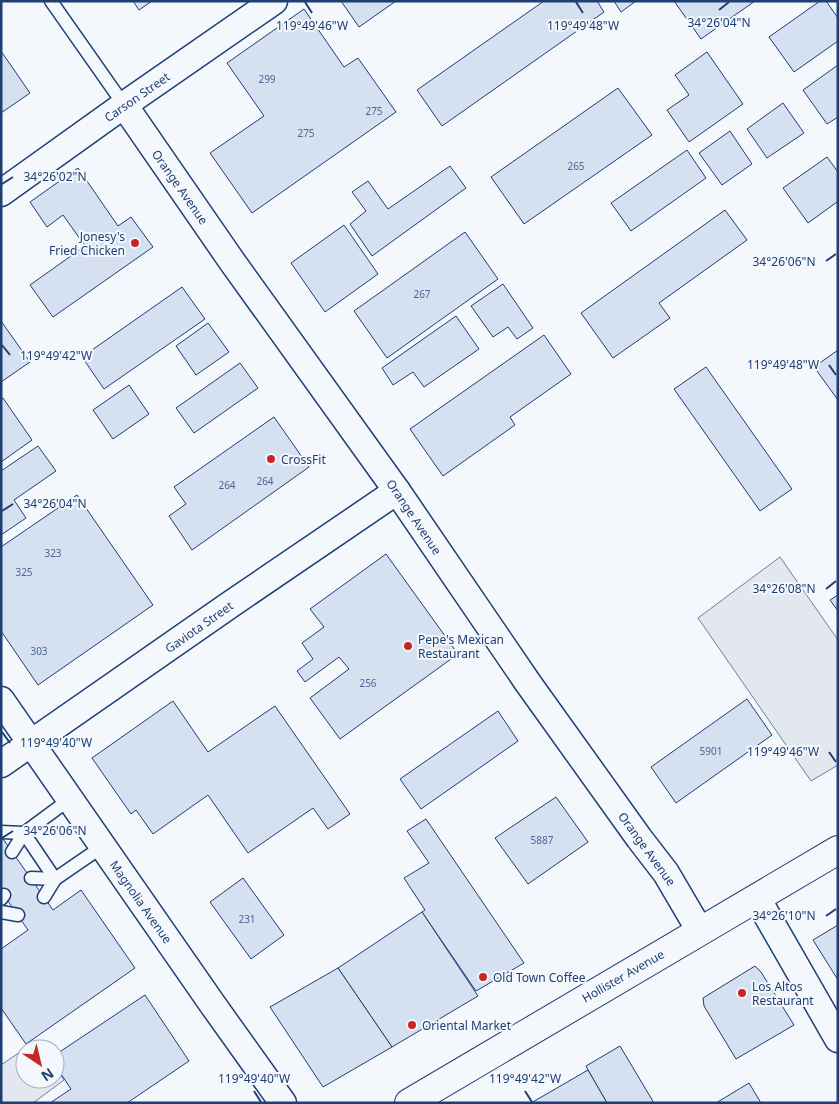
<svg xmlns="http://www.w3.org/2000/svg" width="839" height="1104" font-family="'Noto Sans',sans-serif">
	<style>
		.parking { fill: #e3e8f0; stroke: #687fa3 }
		.building { fill: #d5e0f0; stroke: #1d3f73 }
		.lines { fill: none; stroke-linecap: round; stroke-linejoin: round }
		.lane-casing { stroke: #1d3f73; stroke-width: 15 }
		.street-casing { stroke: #1d3f73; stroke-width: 29 }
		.secondary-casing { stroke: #1d3f73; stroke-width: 30 }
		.lane { stroke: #f4f7fb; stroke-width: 12 }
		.street { stroke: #f4f7fb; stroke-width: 26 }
		.secondary { stroke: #f4f7fb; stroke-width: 28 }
		.ticks { fill: none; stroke: #1d3f73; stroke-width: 2 }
		.poi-dot { fill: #c62828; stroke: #f4f7fb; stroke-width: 2 }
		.labels { text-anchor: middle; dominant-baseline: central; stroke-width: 4; stroke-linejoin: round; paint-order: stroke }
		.number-label { font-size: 10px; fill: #4b6792 }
		.street-label { font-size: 12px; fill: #1d3f73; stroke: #f4f7fb }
		.poi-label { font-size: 12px; fill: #1d3f73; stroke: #f4f7fb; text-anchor: start }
		.ticks-label { font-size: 12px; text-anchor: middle; fill: #1d3f73; stroke: #f4f7fb; stroke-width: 4; stroke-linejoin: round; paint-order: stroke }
	</style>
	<rect width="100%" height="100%" fill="#f4f7fb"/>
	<g class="parking">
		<polygon points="780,557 838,640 838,765 811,781 698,618"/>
		<polygon points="36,1041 42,1049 25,1049 25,1079 55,1079 55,1067 64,1080 33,1103 1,1103 1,1065"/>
	</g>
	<g class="building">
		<polygon points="133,1 152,1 139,10"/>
		<polygon points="341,1 396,1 359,27"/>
		<polygon points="544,1 597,1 604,12 442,126 417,90"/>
		<polygon points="614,1 636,1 621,12"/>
		<polygon points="674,1 755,1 701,39"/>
		<polygon points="820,1 826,1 838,18 838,41 794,72 769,37"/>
		<polygon points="304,9 344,67 358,58 396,112 252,213 210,153 264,116 227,63"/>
		<polygon points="1,51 30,93 1,113"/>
		<polygon points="707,52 743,104 689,142 667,110 689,95 675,75"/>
		<polygon points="838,65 838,117 827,124 803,90"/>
		<polygon points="618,88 652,135 524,224 491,177"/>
		<polygon points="783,103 804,133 767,158 747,129"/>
		<polygon points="730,131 752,164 722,185 699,153"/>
		<polygon points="687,150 706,178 631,231 611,203"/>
		<polygon points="827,157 838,172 838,204 837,202 808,223 783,188"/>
		<polygon points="450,166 466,188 372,256 350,224 366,211 352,192 368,181 388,209"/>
		<polygon points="78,168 118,226 131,217 153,247 53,317 30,285 85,246 63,215 47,227 30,202"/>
		<polygon points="725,210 747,240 659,303 670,318 613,358 581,313"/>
		<polygon points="344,225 378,274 325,312 291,263"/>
		<polygon points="465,232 498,279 387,358 354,311"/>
		<polygon points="503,284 533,328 517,339 508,327 493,337 471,306"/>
		<polygon points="182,287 205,319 104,389 82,357"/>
		<polygon points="456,316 479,349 424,387 413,372 393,385 382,368"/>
		<polygon points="1,321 30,362 1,382"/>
		<polygon points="208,323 229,352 196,375 176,346"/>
		<polygon points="544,335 571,374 510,417 515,425 443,476 410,429"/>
		<polygon points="838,350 838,400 814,367"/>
		<polygon points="240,363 258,388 194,433 176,408"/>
		<polygon points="706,367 792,489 760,511 674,389"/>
		<polygon points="129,385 149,414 113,439 93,410"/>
		<polygon points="3,398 32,440 1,462 1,399"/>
		<polygon points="274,417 309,467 192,550 169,516 186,504 174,487"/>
		<polygon points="38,446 56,471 14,500 26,518 1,535 1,471"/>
		<polygon points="77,495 153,605 38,685 1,631 1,547"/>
		<polygon points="386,554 458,654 340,739 310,698 349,669 339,657 305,682 297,671 313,659 302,643 324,627 310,609"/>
		<polygon points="838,595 838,611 830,600"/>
		<polygon points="747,699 772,735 676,803 651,767"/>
		<polygon points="173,701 208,752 275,706 350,814 328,829 313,808 248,853 208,795 153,834 136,810 131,814 92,758"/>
		<polygon points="498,711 518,741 421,809 400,779"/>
		<polygon points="556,797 588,842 528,884 495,838"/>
		<polygon points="426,819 524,963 476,991 422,912 425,910 404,878 429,863 407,831"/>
		<polygon points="1,836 53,910 81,890 135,968 26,1044 1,1008 1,949 28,930 1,891"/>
		<polygon points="243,878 284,935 251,959 210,902"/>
		<polygon points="422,912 478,996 392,1047 338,968"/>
		<polygon points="838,925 838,980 813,940"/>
		<polygon points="755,966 761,972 794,1025 736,1059 704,1006 703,998"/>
		<polygon points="338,968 392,1047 323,1087 270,1007"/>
		<polygon points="145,995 189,1061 127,1103 50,1103 71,1089 55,1065 55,1055"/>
		<polygon points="620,1046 654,1103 607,1103 588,1070 586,1066"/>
		<polygon points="588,1070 607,1103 531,1103"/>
		<polygon points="749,1083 761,1103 716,1103"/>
	</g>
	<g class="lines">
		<g class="lane-casing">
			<g id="lane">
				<polyline points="51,1 124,105"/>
				<polyline points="1,832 24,833 55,879 103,846"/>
				<polyline points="12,852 24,833 70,799"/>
				<polyline points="31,878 55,879 44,897"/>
				<polyline points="1,899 4,895"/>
				<polyline points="1,912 18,915"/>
			</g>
		</g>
		<g class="street-casing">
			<g id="street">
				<polyline points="124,105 231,260 397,491 528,683 639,838 666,873 700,931"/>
				<polyline points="1,193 124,105 274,1"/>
				<polyline points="1,700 213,1005 283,1103"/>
				<polyline points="1,764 231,604 397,491"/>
				<polyline points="757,898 838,1039"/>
			</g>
		</g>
		<g class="secondary-casing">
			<polyline id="secondary" points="409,1103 838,850"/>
		</g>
		<use href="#lane" class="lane"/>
		<use href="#street" class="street"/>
		<use href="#secondary" class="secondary"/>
	</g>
	<path class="ticks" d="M305,2L312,13M576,2L583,13M719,10L729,2M2,184L13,177M826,261L836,254M2,345L10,355M829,365L836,375M2,511L13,504M826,589L836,581M2,732L10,743M829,752L836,762M2,838L13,831M826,916L836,909M254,1091L261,1102M525,1091L532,1102"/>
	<g class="poi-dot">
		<circle cx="135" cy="243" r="5"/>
		<circle cx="271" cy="459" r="5"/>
		<circle cx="408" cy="646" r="5"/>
		<circle cx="483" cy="977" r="5"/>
		<circle cx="742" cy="993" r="5"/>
		<circle cx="412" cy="1025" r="5"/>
	</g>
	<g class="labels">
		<g class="number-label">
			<text x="267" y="79">299</text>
			<text x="374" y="111">275</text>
			<text x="306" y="133">275</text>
			<text x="576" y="166">265</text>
			<text x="422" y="294">267</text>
			<text x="265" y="481">264</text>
			<text x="227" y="485">264</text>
			<text x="53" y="553">323</text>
			<text x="24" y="572">325</text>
			<text x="39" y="651">303</text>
			<text x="368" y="683">256</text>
			<text x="711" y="751">5901</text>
			<text x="542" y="840">5887</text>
			<text x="247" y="919">231</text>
		</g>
		<g class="street-label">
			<text transform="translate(137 97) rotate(-35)">Carson Street</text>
			<text transform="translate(180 187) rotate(55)">Orange Avenue</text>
			<text transform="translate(414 517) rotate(56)">Orange Avenue</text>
			<text transform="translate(199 627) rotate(-35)">Gaviota Street</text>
			<text transform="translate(647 849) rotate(54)">Orange Avenue</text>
			<text transform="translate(141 902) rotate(55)">Magnolia Avenue</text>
			<text transform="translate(623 976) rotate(-30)">Hollister Avenue</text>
		</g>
		<g class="poi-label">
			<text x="125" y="236" text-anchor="end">Jonesy's<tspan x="125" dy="14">Fried Chicken</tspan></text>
			<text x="281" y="459">CrossFit</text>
			<text x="418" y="639">Pepe's Mexican<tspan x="418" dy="14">Restaurant</tspan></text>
			<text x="493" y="977">Old Town Coffee</text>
			<text x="752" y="986">Los Altos<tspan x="752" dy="14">Restaurant</tspan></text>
			<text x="422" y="1025">Oriental Market</text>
		</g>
	</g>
	<g class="ticks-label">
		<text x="719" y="27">34°26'04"N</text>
		<text x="312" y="30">119°49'46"W</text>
		<text x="583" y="30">119°49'48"W</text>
		<text x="55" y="181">34°26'02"N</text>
		<text x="784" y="266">34°26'06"N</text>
		<text x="56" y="360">119°49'42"W</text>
		<text x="783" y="369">119°49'48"W</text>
		<text x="55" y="508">34°26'04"N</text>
		<text x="784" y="593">34°26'08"N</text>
		<text x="56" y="747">119°49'40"W</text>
		<text x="783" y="756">119°49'46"W</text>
		<text x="55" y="835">34°26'06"N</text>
		<text x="784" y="920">34°26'10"N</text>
		<text x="254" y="1083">119°49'40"W</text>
		<text x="525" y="1083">119°49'42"W</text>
	</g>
	<rect width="839" height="1104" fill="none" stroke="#1d3f73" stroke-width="5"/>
	<g transform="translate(40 1064) rotate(145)"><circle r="24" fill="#f4f7fb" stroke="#9eadc5"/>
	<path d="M0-4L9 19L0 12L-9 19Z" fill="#c62828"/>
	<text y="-8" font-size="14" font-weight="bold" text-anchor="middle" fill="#1d3f73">N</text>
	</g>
</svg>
